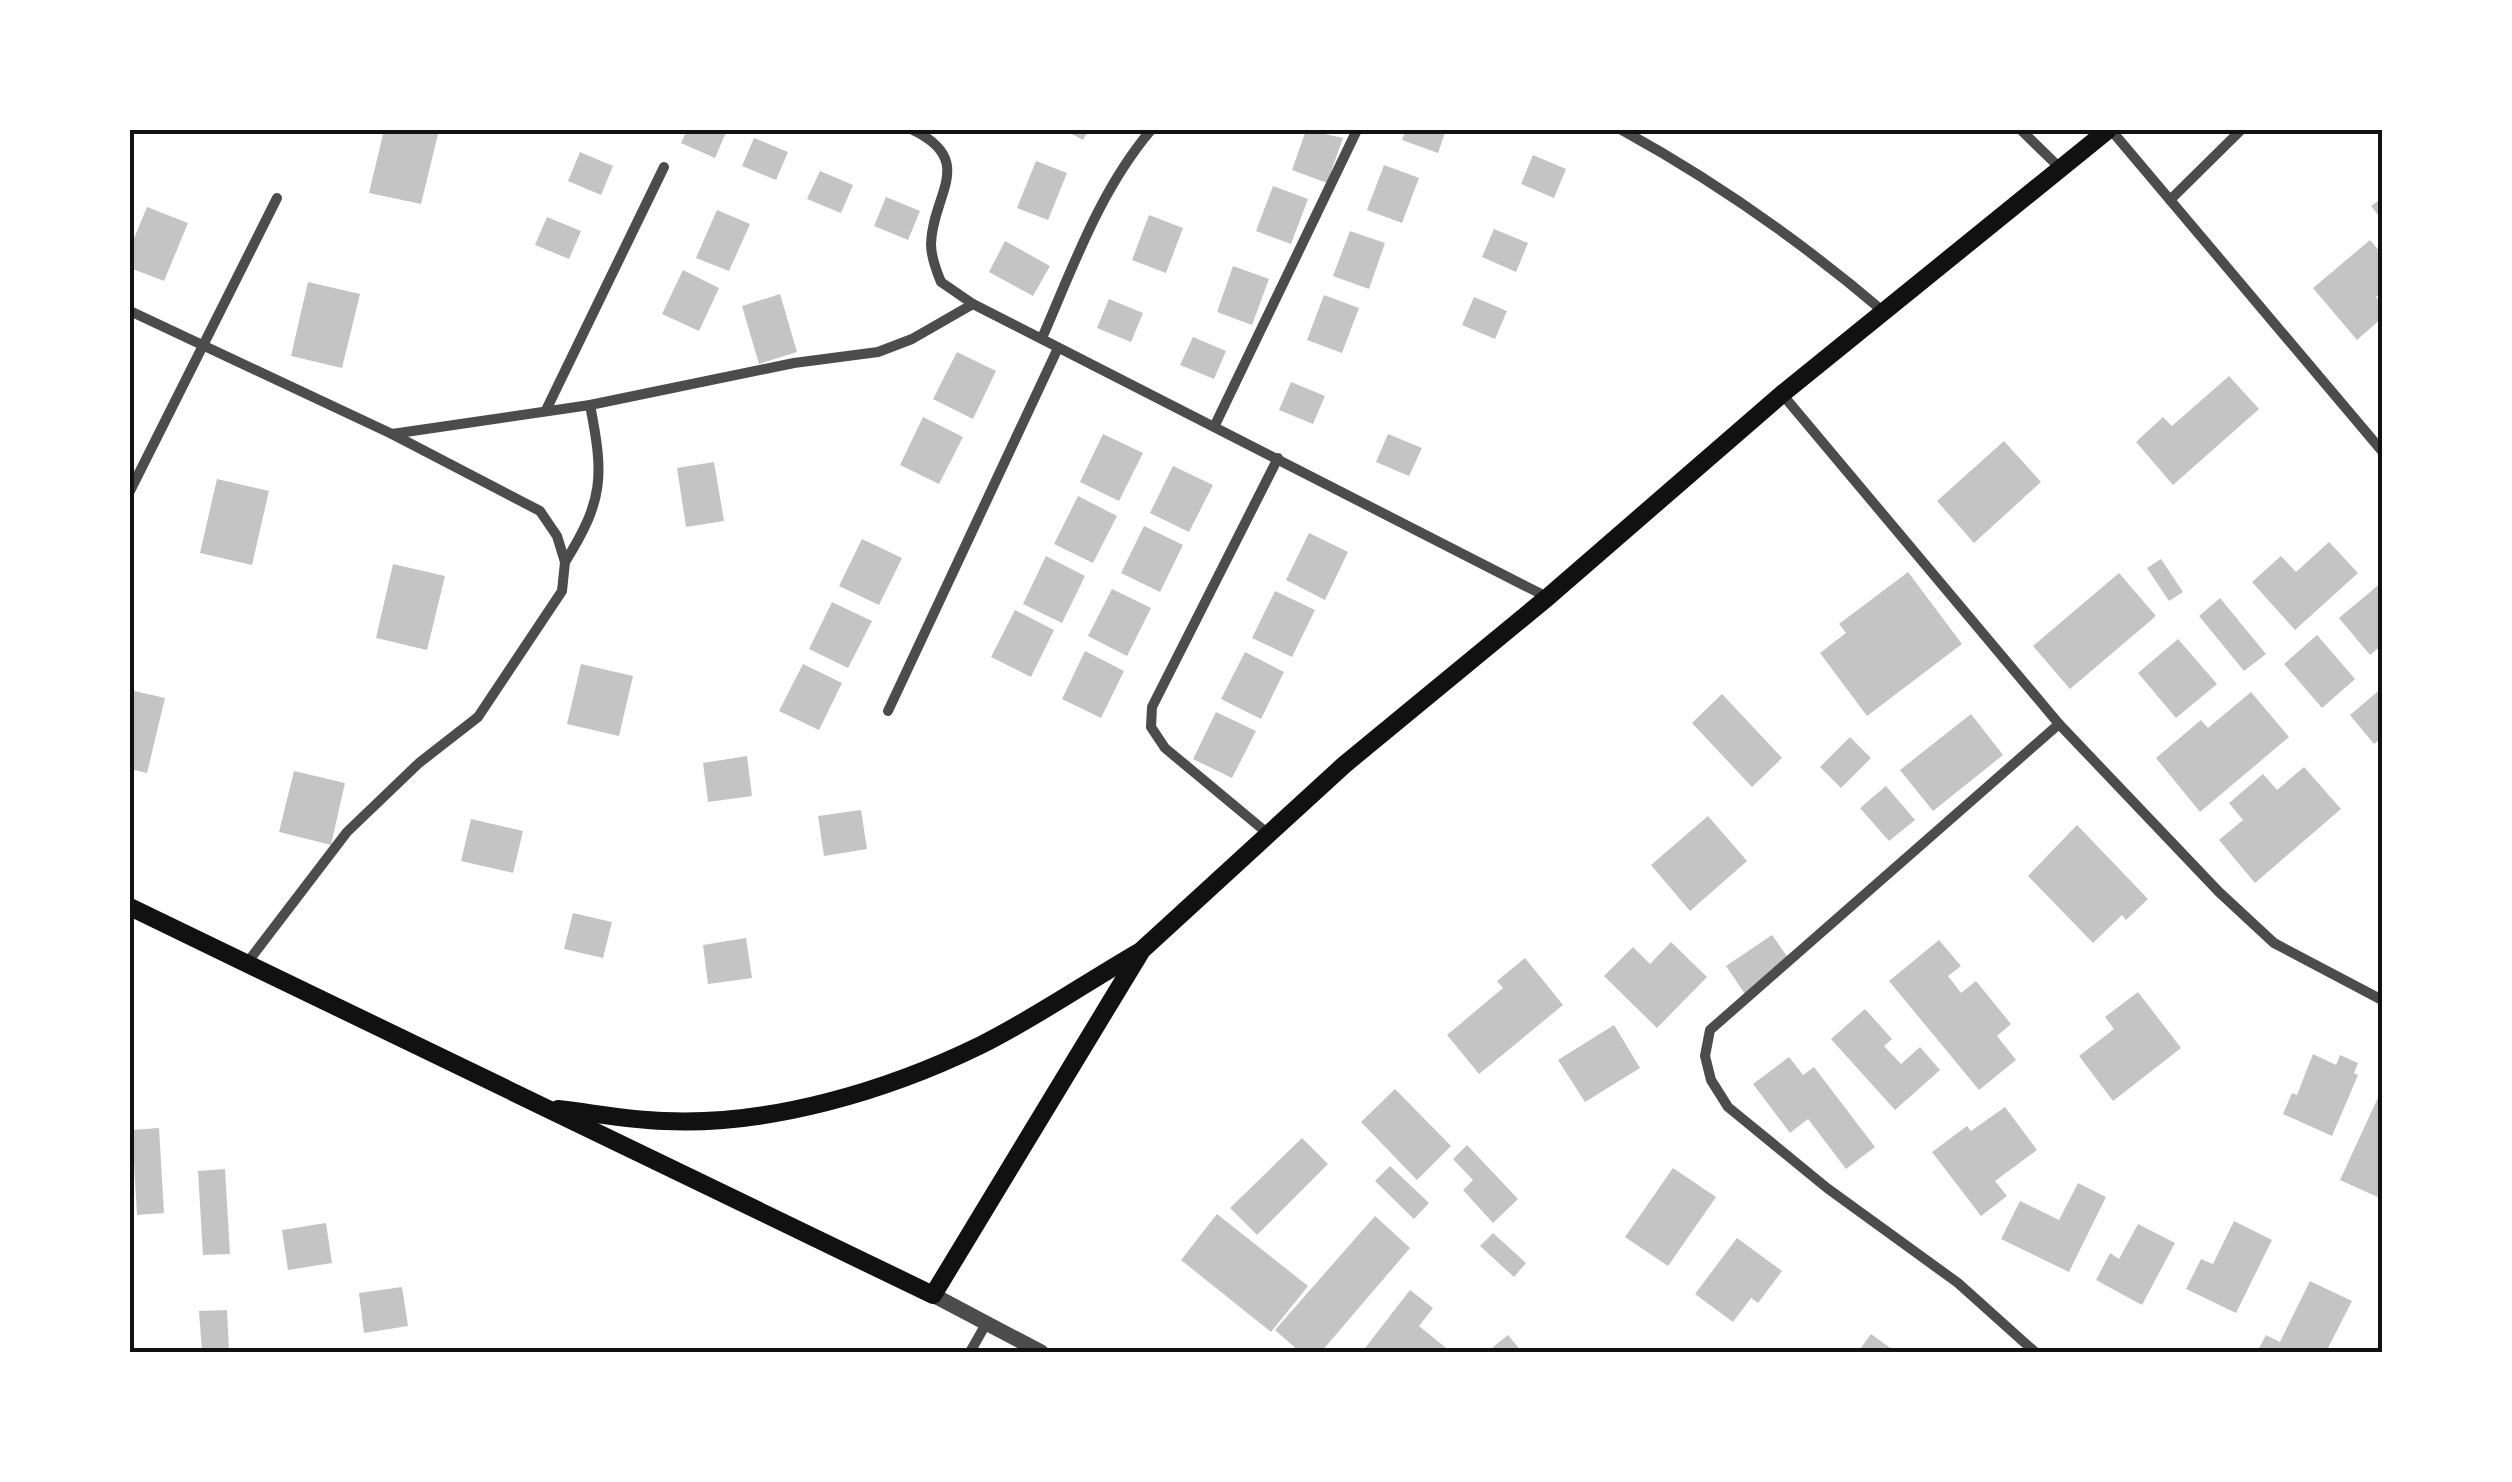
<svg xmlns="http://www.w3.org/2000/svg" width="2512" height="1482" font-family="'Fira Sans',sans-serif">
	<style>
		.building { fill: #c4c4c4 }
		.lines { fill: none; stroke-linecap: round; stroke-linejoin: round }
		.minor { stroke: #4c4c4c; stroke-width: 10 }
		.tertiary { stroke: #4c4c4c; stroke-width: 15 }
		.secondary { stroke: #111; stroke-width: 18 }
		.neatline { fill: none; stroke: #111; stroke-width: 4 }
	</style>
	<rect width="100%" height="100%" fill="#fff"/>
	<g class="building">
		<polygon points="384,130 439,130 421,204 369,193"/>
		<polygon points="687,130 727,130 715,158 681,143"/>
		<polygon points="1064,130 1089,130 1083,140"/>
		<polygon points="1306,130 1343,138 1327,183 1292,170"/>
		<polygon points="1406,130 1446,130 1438,153 1402,140"/>
		<polygon points="754,138 788,152 776,180 742,166"/>
		<polygon points="580,152 613,166 601,195 568,181"/>
		<polygon points="1533,155 1566,169 1554,198 1521,184"/>
		<polygon points="1036,161 1067,173 1048,220 1017,208"/>
		<polygon points="1384,165 1419,178 1402,223 1367,210"/>
		<polygon points="820,171 853,185 841,213 807,199"/>
		<polygon points="1273,186 1308,199 1291,244 1256,231"/>
		<polygon points="886,197 920,211 908,240 874,226"/>
		<polygon points="2382,198 2382,220 2371,206"/>
		<polygon points="147,207 188,223 164,281 130,268 130,248"/>
		<polygon points="717,210 750,224 729,271 696,258"/>
		<polygon points="1149,215 1183,228 1166,273 1132,260"/>
		<polygon points="547,217 581,231 569,259 535,245"/>
		<polygon points="1494,229 1528,243 1516,272 1482,257"/>
		<polygon points="1350,231 1385,243 1369,289 1333,276"/>
		<polygon points="2370,240 2382,254 2382,292 2376,297 2382,305 2382,318 2357,340 2313,288"/>
		<polygon points="1005,241 1050,266 1033,296 989,272"/>
		<polygon points="1233,266 1269,279 1252,325 1217,312"/>
		<polygon points="683,270 719,288 699,331 662,314"/>
		<polygon points="308,282 360,294 342,368 291,356"/>
		<polygon points="780,294 797,352 759,364 742,306"/>
		<polygon points="1324,295 1359,308 1342,353 1307,340"/>
		<polygon points="1474,297 1507,311 1495,339 1462,325"/>
		<polygon points="1109,299 1143,313 1131,342 1097,328"/>
		<polygon points="1193,337 1226,351 1214,379 1180,365"/>
		<polygon points="957,352 996,371 973,419 933,399"/>
		<polygon points="2229,376 2259,409 2173,485 2136,442 2163,417 2172,426"/>
		<polygon points="1291,382 1325,396 1313,424 1279,410"/>
		<polygon points="923,417 963,437 939,484 900,465"/>
		<polygon points="1103,434 1143,453 1119,501 1080,482"/>
		<polygon points="1388,434 1422,448 1409,476 1376,462"/>
		<polygon points="2004,441 2041,482 1974,543 1937,501"/>
		<polygon points="714,462 724,521 686,527 677,468"/>
		<polygon points="1173,466 1213,485 1189,532 1150,513"/>
		<polygon points="217,479 269,491 252,565 200,553"/>
		<polygon points="1078,496 1117,516 1093,563 1054,544"/>
		<polygon points="1144,526 1183,545 1160,592 1121,573"/>
		<polygon points="1309,533 1348,552 1325,600 1286,580"/>
		<polygon points="862,539 902,558 879,605 839,586"/>
		<polygon points="2329,542 2358,573 2295,630 2252,582 2281,556 2296,572"/>
		<polygon points="1046,556 1085,576 1062,623 1023,604"/>
		<polygon points="2161,559 2183,592 2169,601 2147,568"/>
		<polygon points="393,564 445,576 427,650 376,638"/>
		<polygon points="1908,572 1962,644 1867,716 1820,653 1846,633 1839,624"/>
		<polygon points="2119,573 2156,616 2070,689 2033,646"/>
		<polygon points="2382,582 2382,645 2370,655 2339,618"/>
		<polygon points="1112,589 1151,608 1127,656 1088,636"/>
		<polygon points="1275,591 1315,610 1292,657 1252,638"/>
		<polygon points="2220,598 2266,654 2244,671 2199,616"/>
		<polygon points="832,602 872,621 848,668 809,649"/>
		<polygon points="1015,610 1054,630 1031,677 991,657"/>
		<polygon points="2317,635 2355,679 2322,708 2284,664"/>
		<polygon points="2178,639 2217,684 2176,718 2138,673"/>
		<polygon points="1085,651 1124,671 1101,718 1062,699"/>
		<polygon points="1245,652 1284,672 1261,719 1221,699"/>
		<polygon points="581,664 633,676 619,736 567,724"/>
		<polygon points="803,664 842,683 819,730 779,711"/>
		<polygon points="2382,688 2382,738 2374,744 2350,715"/>
		<polygon points="130,690 165,698 147,773 130,769"/>
		<polygon points="2251,692 2289,737 2200,812 2156,758 2201,720 2208,728"/>
		<polygon points="1722,694 1782,758 1752,787 1692,723"/>
		<polygon points="1216,712 1256,731 1232,778 1193,759"/>
		<polygon points="1971,714 2003,755 1933,811 1900,770"/>
		<polygon points="1850,737 1871,758 1841,788 1820,767"/>
		<polygon points="747,756 752,796 708,802 703,763"/>
		<polygon points="2304,767 2341,809 2255,883 2219,840 2243,820 2229,803 2263,774 2277,790"/>
		<polygon points="294,771 345,783 331,845 279,832"/>
		<polygon points="1886,786 1915,820 1889,841 1860,808"/>
		<polygon points="861,810 867,849 824,856 818,816"/>
		<polygon points="1708,816 1747,861 1690,911 1651,865"/>
		<polygon points="471,819 523,831 513,873 461,861"/>
		<polygon points="2077,825 2148,899 2126,920 2122,915 2093,943 2028,876"/>
		<polygon points="573,913 612,922 603,958 564,949"/>
		<polygon points="1772,935 1791,962 1745,994 1726,966"/>
		<polygon points="746,938 752,978 708,984 703,945"/>
		<polygon points="1939,940 1961,966 1948,976 1961,993 1976,981 2011,1024 1997,1036 2016,1060 1979,1090 1889,981"/>
		<polygon points="1671,942 1707,977 1657,1028 1604,976 1633,947 1650,964"/>
		<polygon points="1525,958 1563,1005 1479,1074 1447,1035 1503,988 1497,981"/>
		<polygon points="2138,992 2181,1048 2113,1101 2079,1056 2114,1029 2105,1017"/>
		<polygon points="1865,1009 1892,1039 1884,1046 1901,1064 1920,1047 1940,1070 1895,1110 1831,1039"/>
		<polygon points="1614,1025 1640,1068 1585,1102 1558,1060"/>
		<polygon points="2313,1054 2336,1065 2340,1055 2358,1063 2354,1073 2358,1075 2332,1136 2283,1114 2292,1093 2297,1095"/>
		<polygon points="1789,1057 1803,1075 1814,1067 1875,1147 1846,1169 1808,1119 1790,1133 1753,1084"/>
		<polygon points="1395,1089 1451,1146 1417,1180 1361,1122"/>
		<polygon points="2382,1089 2382,1199 2340,1180"/>
		<polygon points="2005,1107 2037,1150 1995,1181 2007,1196 1981,1216 1932,1152 1967,1126 1971,1131"/>
		<polygon points="159,1128 164,1213 137,1215 132,1130"/>
		<polygon points="1302,1138 1328,1164 1257,1235 1230,1208"/>
		<polygon points="1467,1145 1518,1199 1493,1223 1463,1190 1473,1180 1453,1159"/>
		<polygon points="1390,1166 1429,1203 1414,1219 1375,1181"/>
		<polygon points="1673,1168 1716,1197 1668,1266 1625,1237"/>
		<polygon points="225,1169 230,1254 203,1255 198,1171"/>
		<polygon points="2078,1183 2106,1197 2069,1272 2001,1239 2020,1201 2059,1220"/>
		<polygon points="1217,1214 1308,1286 1271,1332 1181,1260"/>
		<polygon points="1375,1216 1410,1248 1321,1352 1300,1352 1275,1330"/>
		<polygon points="2234,1221 2272,1240 2236,1313 2186,1289 2201,1259 2213,1264"/>
		<polygon points="326,1223 332,1263 288,1270 282,1230"/>
		<polygon points="2138,1224 2175,1243 2142,1305 2096,1280 2110,1253 2119,1259"/>
		<polygon points="1493,1233 1526,1263 1514,1277 1480,1246"/>
		<polygon points="1737,1238 1782,1271 1758,1303 1751,1298 1733,1322 1695,1294"/>
		<polygon points="2310,1281 2352,1301 2326,1352 2257,1352 2266,1335 2280,1342"/>
		<polygon points="402,1287 408,1326 364,1333 359,1293"/>
		<polygon points="1410,1290 1433,1308 1419,1326 1451,1352 1362,1352"/>
		<polygon points="227,1310 229,1352 202,1352 199,1311"/>
		<polygon points="1871,1334 1896,1352 1858,1352"/>
		<polygon points="1508,1335 1522,1352 1487,1352"/>
	</g>
	<g class="lines">
		<g class="minor">
			<path d="M913,130C977,161 932,195 931,244C931,257 936,270 941,282L973,304L1547,597"/>
			<path d="M1622,130C1715,181 1803,243 1884,312"/>
			<polyline points="2021,130 2060,168"/>
			<polyline points="2111,130 2382,451"/>
			<polyline points="2170,200 2241,130"/>
			<polyline points="130,311 392,434 590,405 794,363 878,352 912,339 973,304"/>
			<path d="M1042,338C1073,267 1100,190 1151,130"/>
			<polyline points="1782,394 2059,724 2219,892 2274,943 2382,1000"/>
			<polyline points="547,408 664,167"/>
			<polyline points="1215,425 1357,130"/>
			<polyline points="130,491 277,198"/>
			<path d="M565,562C604,500 604,476 590,405"/>
			<polyline points="888,711 1058,348"/>
			<polyline points="1266,832 1165,748 1151,727 1152,707 1278,458"/>
			<polyline points="247,963 347,832 419,763 478,717 562,591 565,562 557,536 540,511 392,434"/>
			<polyline points="970,1352 986,1324"/>
			<polyline points="2035,1352 1958,1283 1827,1188 1728,1107 1711,1080 1705,1056 1710,1030 2059,724"/>
		</g>
		<polyline class="tertiary" points="933,1295 1041,1352"/>
		<g class="secondary">
			<polyline points="130,907 933,1295 1142,950 1344,765 1548,597 1782,394 2108,130"/>
			<path d="M558,1109C593,1113 629,1120 664,1121C769,1126 887,1091 981,1045C1035,1018 1087,982 1139,952"/>
		</g>
	</g>
	<rect width="2512" height="1482" fill="none" stroke="#ffffff" stroke-width="265"/>
	<rect x="132" y="132" width="2248" height="1218" class="neatline"/>
</svg>
